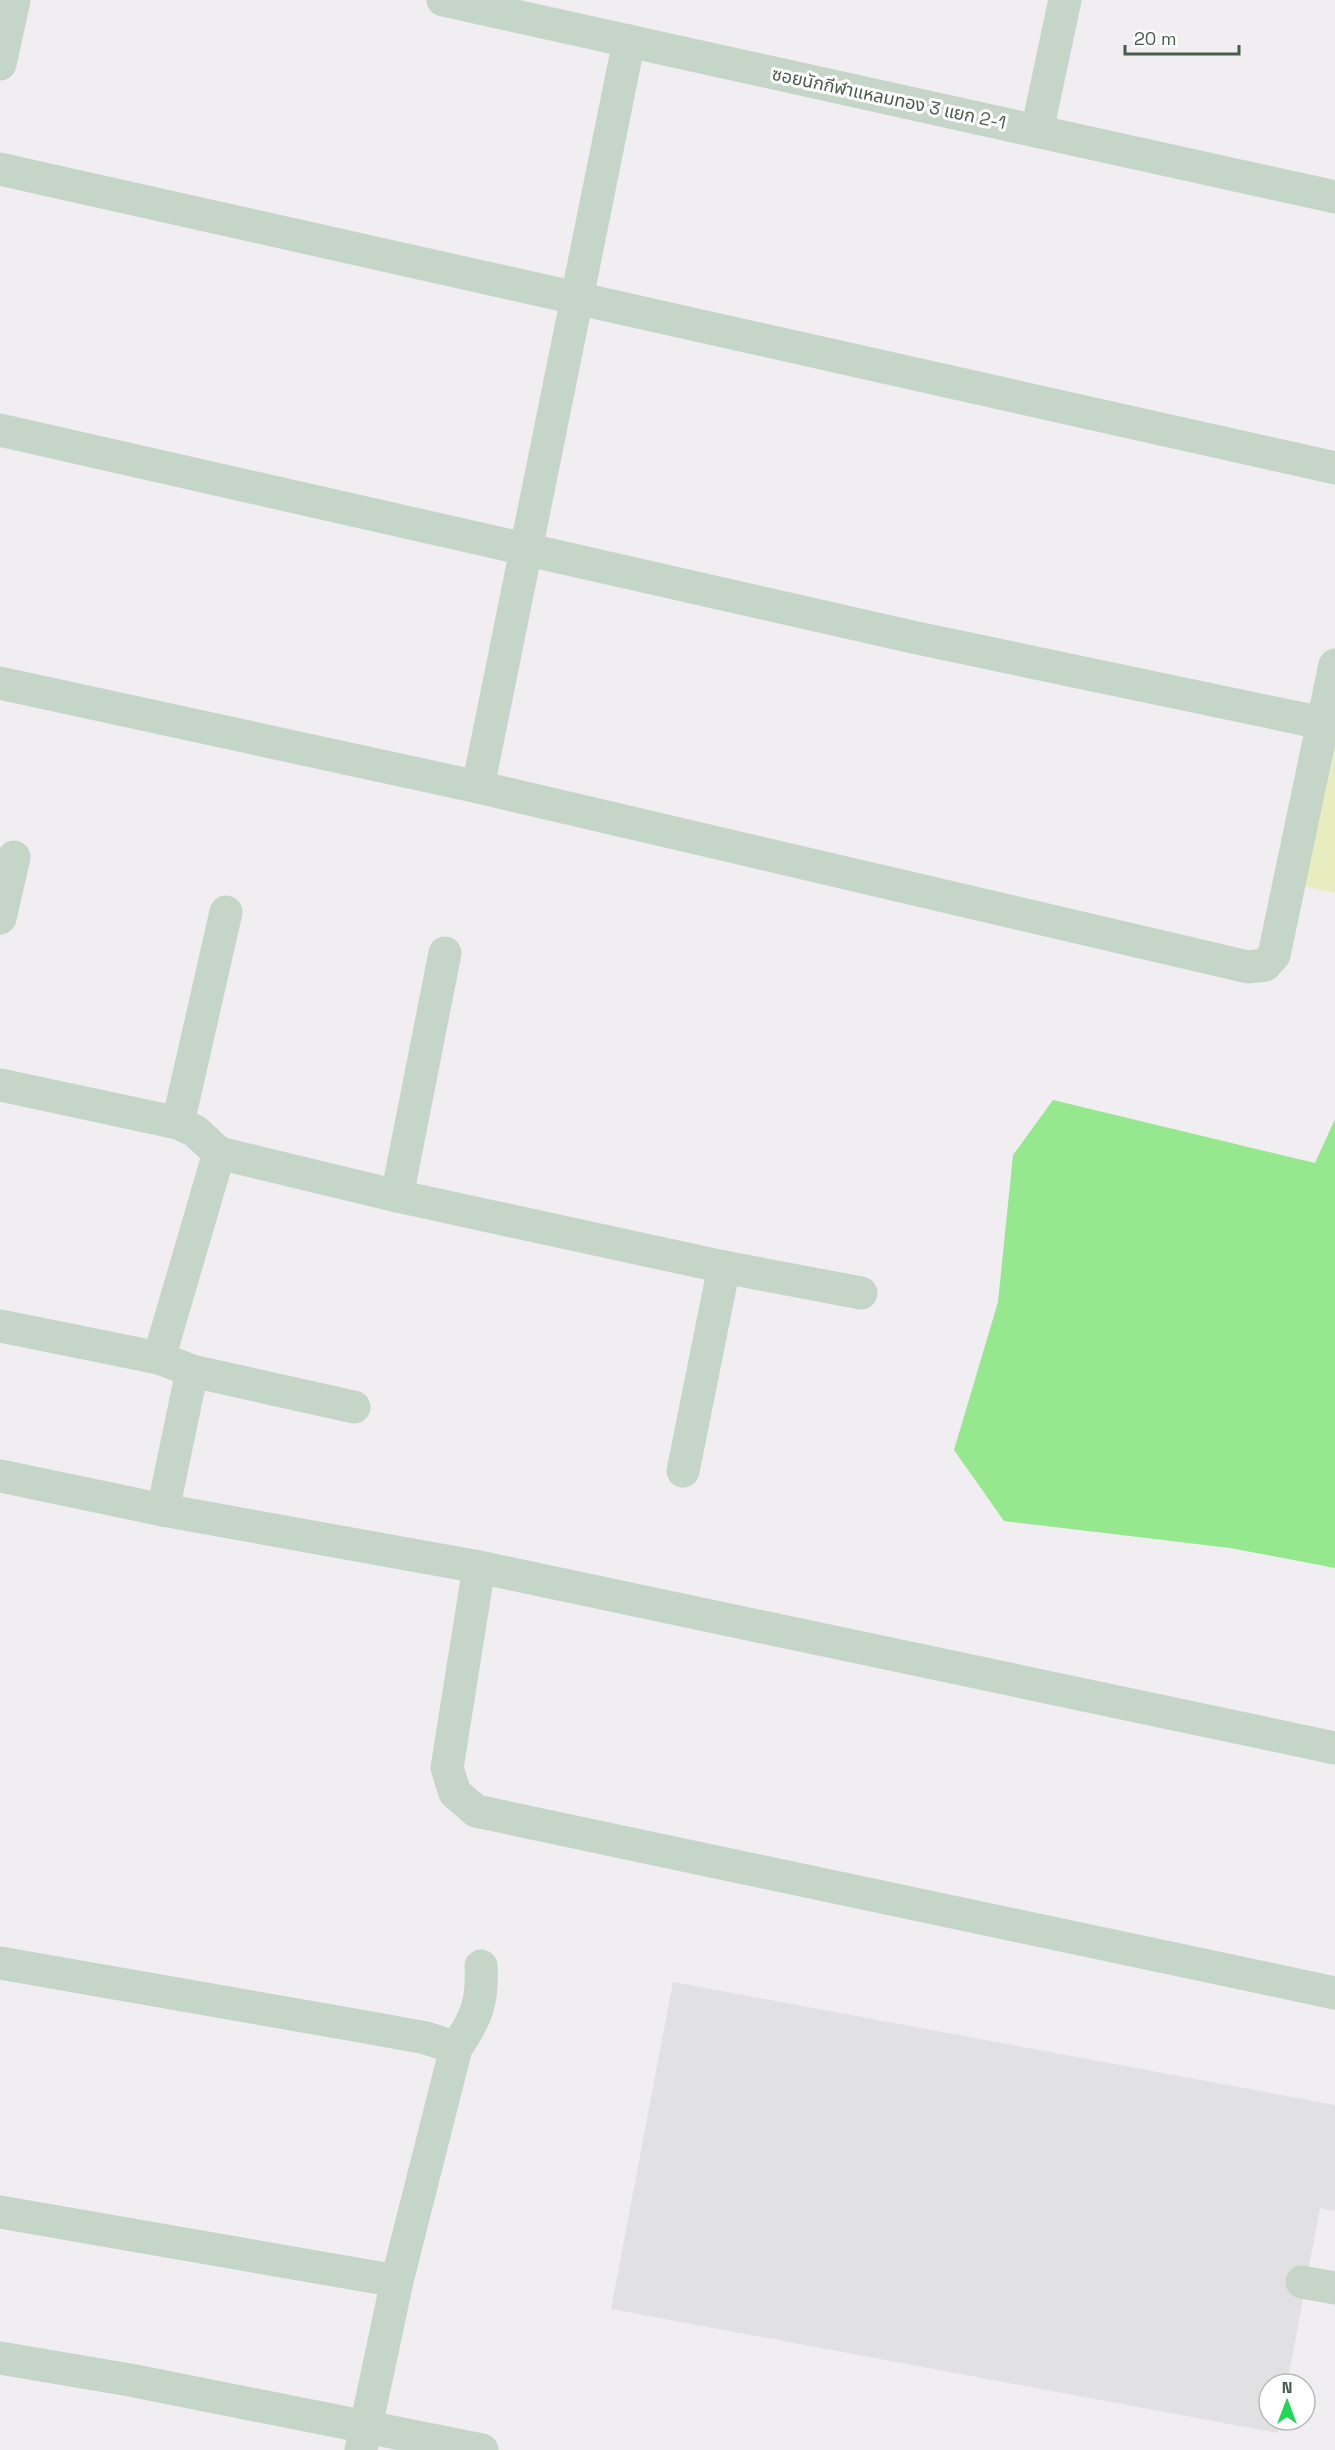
<svg xmlns="http://www.w3.org/2000/svg" width="1335" height="2450" font-family="'Space Grotesk','Noto Sans Thai',sans-serif">
	<style>
		.education { fill: #e1e0e2 }
		.green { fill: #e8edbf }
		.water { fill: #95e88e }
		.lines { fill: none; stroke-linecap: round; stroke-linejoin: round }
		.minor { stroke: #c5d5c8; stroke-width: 33 }
		.labels { text-anchor: middle; dominant-baseline: central; stroke-width: 6; stroke-linejoin: round; paint-order: stroke }
		.street-label { font-size: 18px; fill: #475b4b; stroke: #fff }
	</style>
	<rect width="100%" height="100%" fill="#f0eef1"/>
	<polygon class="education" points="673,1982 1335,2105 1335,2211 1320,2208 1287,2384 1269,2384 1269,2420 1280,2420 1278,2433 611,2309"/>
	<polygon class="green" points="1335,688 1335,893 1289,883"/>
	<polygon class="water" points="1053,1100 1315,1163 1335,1119 1335,1568 1230,1548 1004,1521 954,1450 998,1302 1013,1155"/>
	<g class="lines">
		<g class="minor">
			<polyline points="443,0 1335,197"/>
			<polyline points="0,64 14,0"/>
			<polyline points="1037,131 1065,0"/>
			<polyline points="0,169 1335,468"/>
			<polyline points="0,430 917,638 1322,723"/>
			<polyline points="0,683 478,787 1248,967 1265,965 1274,955 1335,665"/>
			<polyline points="478,787 629,41"/>
			<polyline points="0,918 14,857"/>
			<polyline points="0,1085 178,1123 195,1131 219,1153 397,1196 724,1267 683,1471"/>
			<polyline points="178,1123 226,912"/>
			<polyline points="397,1196 445,953"/>
			<polyline points="724,1267 861,1293"/>
			<polyline points="0,1326 159,1358"/>
			<polyline points="192,1371 354,1407"/>
			<polyline points="0,1476 163,1510 479,1567 1335,1748"/>
			<polyline points="163,1510 192,1371 159,1358 219,1153"/>
			<polyline points="479,1567 447,1768 455,1793 476,1811 1335,1993"/>
			<polyline points="0,1963 377,2029 426,2038 456,2048 397,2281 361,2450"/>
			<path d="M456,2048C476,2019 483,2002 481,1966"/>
			<polyline points="0,2212 397,2281"/>
			<polyline points="1302,2282 1335,2288"/>
			<polyline points="0,2358 130,2380 482,2450"/>
		</g>
	</g>
	<g class="labels">
		<g class="street-label">
			<text transform="translate(889 98) rotate(12)">ซอยนักกีฬาแหลมทอง 3 แยก 2-1</text>
		</g>
	</g>
	<g transform="translate(1287 2402)"><circle r="28" fill="#ffffff" stroke="#b5bdb7" stroke-width="1.5"/>
	<path d="M0-4.5L10 22L0 15L-10 22Z" fill="#21d853"/>
	<text y="-9" font-size="16" font-weight="bold" text-anchor="middle" fill="#475b4b">N</text>
	</g>
	<path d="M1125 45v9h114v-9" fill="none" stroke="#475b4b" stroke-width="3"/>
	<text x="1134" y="45" font-size="18" fill="#475b4b" stroke="#ffffff" stroke-width="4.5" paint-order="stroke">20 m</text>
</svg>
